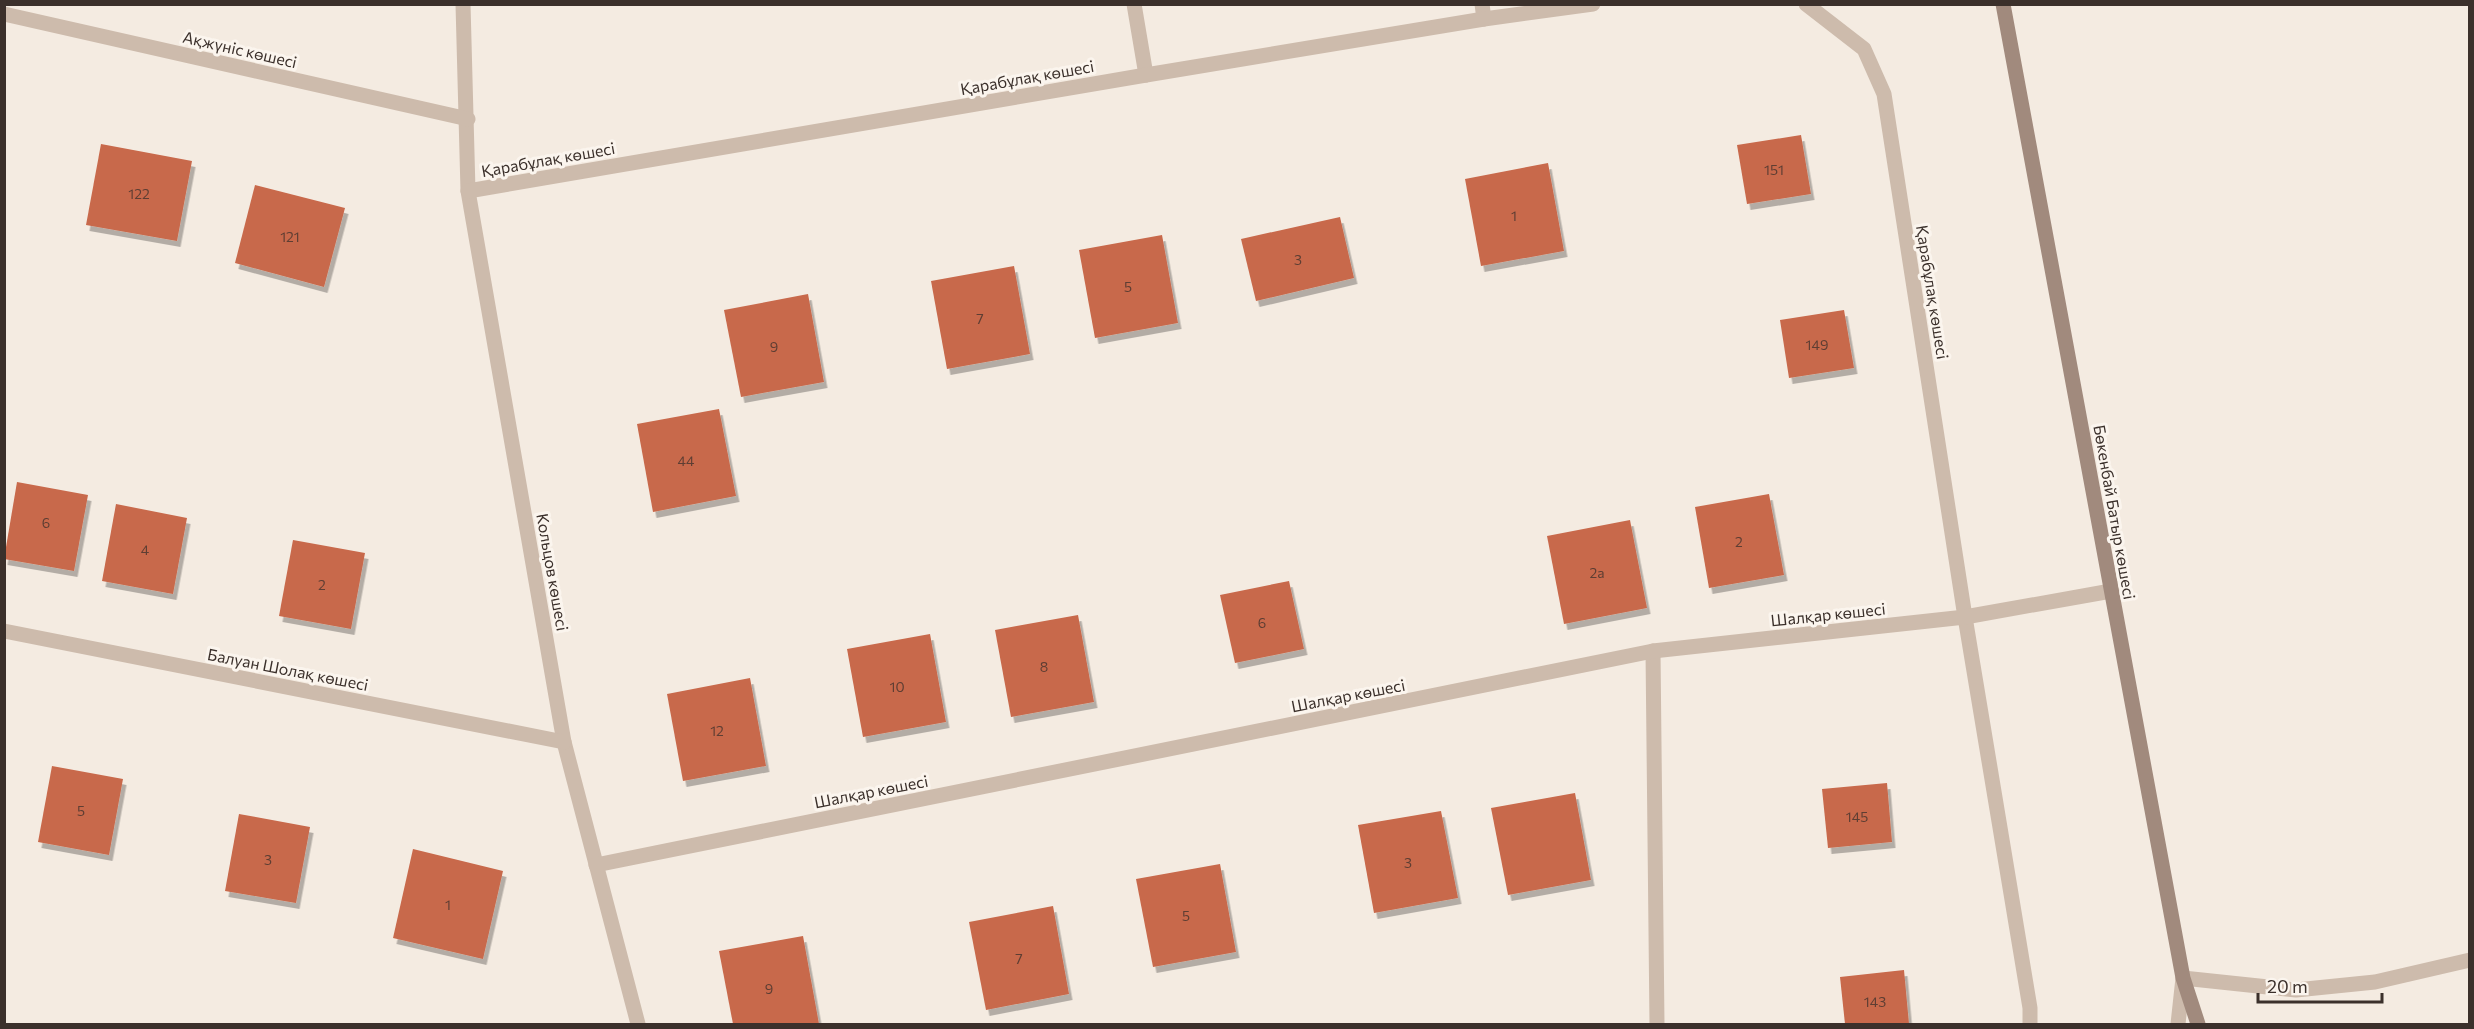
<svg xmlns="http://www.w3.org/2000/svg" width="2474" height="1029" font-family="Commissioner,sans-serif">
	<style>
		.building { fill: #c8694b; filter: url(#shadow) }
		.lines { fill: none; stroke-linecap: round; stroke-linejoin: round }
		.service { stroke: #cdbbac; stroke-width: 15 }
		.minor { stroke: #cdbbac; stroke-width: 15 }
		.tertiary { stroke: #cdbbac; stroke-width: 15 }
		.secondary { stroke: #a18a7d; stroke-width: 15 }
		.labels { text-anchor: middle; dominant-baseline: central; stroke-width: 6; stroke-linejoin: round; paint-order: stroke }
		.number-label { font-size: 14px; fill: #5e3e33 }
		.street-label { font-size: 16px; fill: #3b302b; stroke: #fbf5ee }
	</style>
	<defs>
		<filter id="shadow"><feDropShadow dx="3.5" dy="6" stdDeviation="0" flood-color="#0004"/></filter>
	</defs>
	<rect width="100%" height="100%" fill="#f4ebe1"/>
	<g class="building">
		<polygon points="1801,135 1811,194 1747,204 1737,145"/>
		<polygon points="101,144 192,161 177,241 86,225"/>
		<polygon points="1548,163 1564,251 1481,266 1465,179"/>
		<polygon points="255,185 345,208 324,287 235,263"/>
		<polygon points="1340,217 1354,278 1256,301 1241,239"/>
		<polygon points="1162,235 1178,323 1095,338 1079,250"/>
		<polygon points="1014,266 1030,354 947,369 931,281"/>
		<polygon points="808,294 824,382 741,397 724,310"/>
		<polygon points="1844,310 1854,368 1789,378 1780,320"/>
		<polygon points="719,409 736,496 653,512 637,424"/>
		<polygon points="17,482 88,495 74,571 4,559"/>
		<polygon points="1769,494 1784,575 1709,588 1695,507"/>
		<polygon points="116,504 187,518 173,594 102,581"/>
		<polygon points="1630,520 1647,608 1564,624 1547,536"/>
		<polygon points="293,540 365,553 351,629 279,616"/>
		<polygon points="1289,581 1304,649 1235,663 1220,595"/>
		<polygon points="1078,615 1094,702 1011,717 995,630"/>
		<polygon points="930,634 946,722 863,737 847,649"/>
		<polygon points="750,678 766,766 683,781 667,694"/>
		<polygon points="52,766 123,779 109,855 38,842"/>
		<polygon points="1887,783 1892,842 1828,848 1822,789"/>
		<polygon points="1575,793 1591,880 1508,895 1491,808"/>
		<polygon points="1441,811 1458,898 1374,913 1358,825"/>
		<polygon points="239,814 310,827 296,903 225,891"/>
		<polygon points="413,849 503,871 483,959 393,938"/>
		<polygon points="1220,864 1236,952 1153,967 1136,879"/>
		<polygon points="1053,906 1069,994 986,1010 969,922"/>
		<polygon points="803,936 819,1024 733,1024 719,951"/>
		<polygon points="1904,970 1909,1024 1845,1024 1840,977"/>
	</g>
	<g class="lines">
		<g class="service">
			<polyline points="1134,4 1146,75"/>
			<polyline points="1482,4 1484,19"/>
			<polyline points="1965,617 2030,1008 2030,1024"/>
			<polyline points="1653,651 1657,1024"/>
			<polyline points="2183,978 2296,990 2375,982 2470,960"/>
		</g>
		<g class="minor">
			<polyline points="463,4 468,191 564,742 638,1024"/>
			<polyline points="1806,4 1864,49 1884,94 1965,617"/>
			<polyline points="4,14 468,119"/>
			<polyline points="468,191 1146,75 1484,19 1593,4"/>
			<polyline points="4,631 564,742"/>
			<polyline points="596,865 1653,651 1965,617 2111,591"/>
		</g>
		<polyline class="tertiary" points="2178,1024 2183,978"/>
		<polyline class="secondary" points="2003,4 2183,978 2198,1024"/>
	</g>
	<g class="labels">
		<g class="number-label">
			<text x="1774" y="169">151</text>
			<text x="139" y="193">122</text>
			<text x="1514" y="215">1</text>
			<text x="290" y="236">121</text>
			<text x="1298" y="259">3</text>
			<text x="1128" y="286">5</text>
			<text x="980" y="318">7</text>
			<text x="1817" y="344">149</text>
			<text x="774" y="346">9</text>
			<text x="686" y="460">44</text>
			<text x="46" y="522">6</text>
			<text x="1739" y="541">2</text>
			<text x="145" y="549">4</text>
			<text x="1597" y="572">2а</text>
			<text x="322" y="584">2</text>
			<text x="1262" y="622">6</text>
			<text x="1044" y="666">8</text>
			<text x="897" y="686">10</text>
			<text x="717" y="730">12</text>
			<text x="81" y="810">5</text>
			<text x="1857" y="816">145</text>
			<text x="268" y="859">3</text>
			<text x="1408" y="862">3</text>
			<text x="448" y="904">1</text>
			<text x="1186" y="915">5</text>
			<text x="1019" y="958">7</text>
			<text x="769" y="988">9</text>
			<text x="1875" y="1001">143</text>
		</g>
		<g class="street-label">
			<text transform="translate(240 49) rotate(13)">Ақжүніс көшесі</text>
			<text transform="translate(1027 77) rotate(-10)">Қарабұлақ көшесі</text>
			<text transform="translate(548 159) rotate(-10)">Қарабұлақ көшесі</text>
			<text transform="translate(1933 292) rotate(81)">Қарабұлақ көшесі</text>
			<text transform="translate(2115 512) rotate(80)">Бөкенбай Батыр көшесі</text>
			<text transform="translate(553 572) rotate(80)">Кольцов көшесі</text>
			<text transform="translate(1828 614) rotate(-6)">Шалқар көшесі</text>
			<text transform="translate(288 669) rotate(11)">Балуан Шолақ көшесі</text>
			<text transform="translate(1348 695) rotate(-11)">Шалқар көшесі</text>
			<text transform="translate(871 791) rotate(-11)">Шалқар көшесі</text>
		</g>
	</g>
	<rect width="2474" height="1029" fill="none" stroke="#3b302b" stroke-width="12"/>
	<path d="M2258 993v9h124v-9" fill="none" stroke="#3b302b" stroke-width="3"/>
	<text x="2267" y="993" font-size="18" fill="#3b302b" stroke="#fbf5ee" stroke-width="4.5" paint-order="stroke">20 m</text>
</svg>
